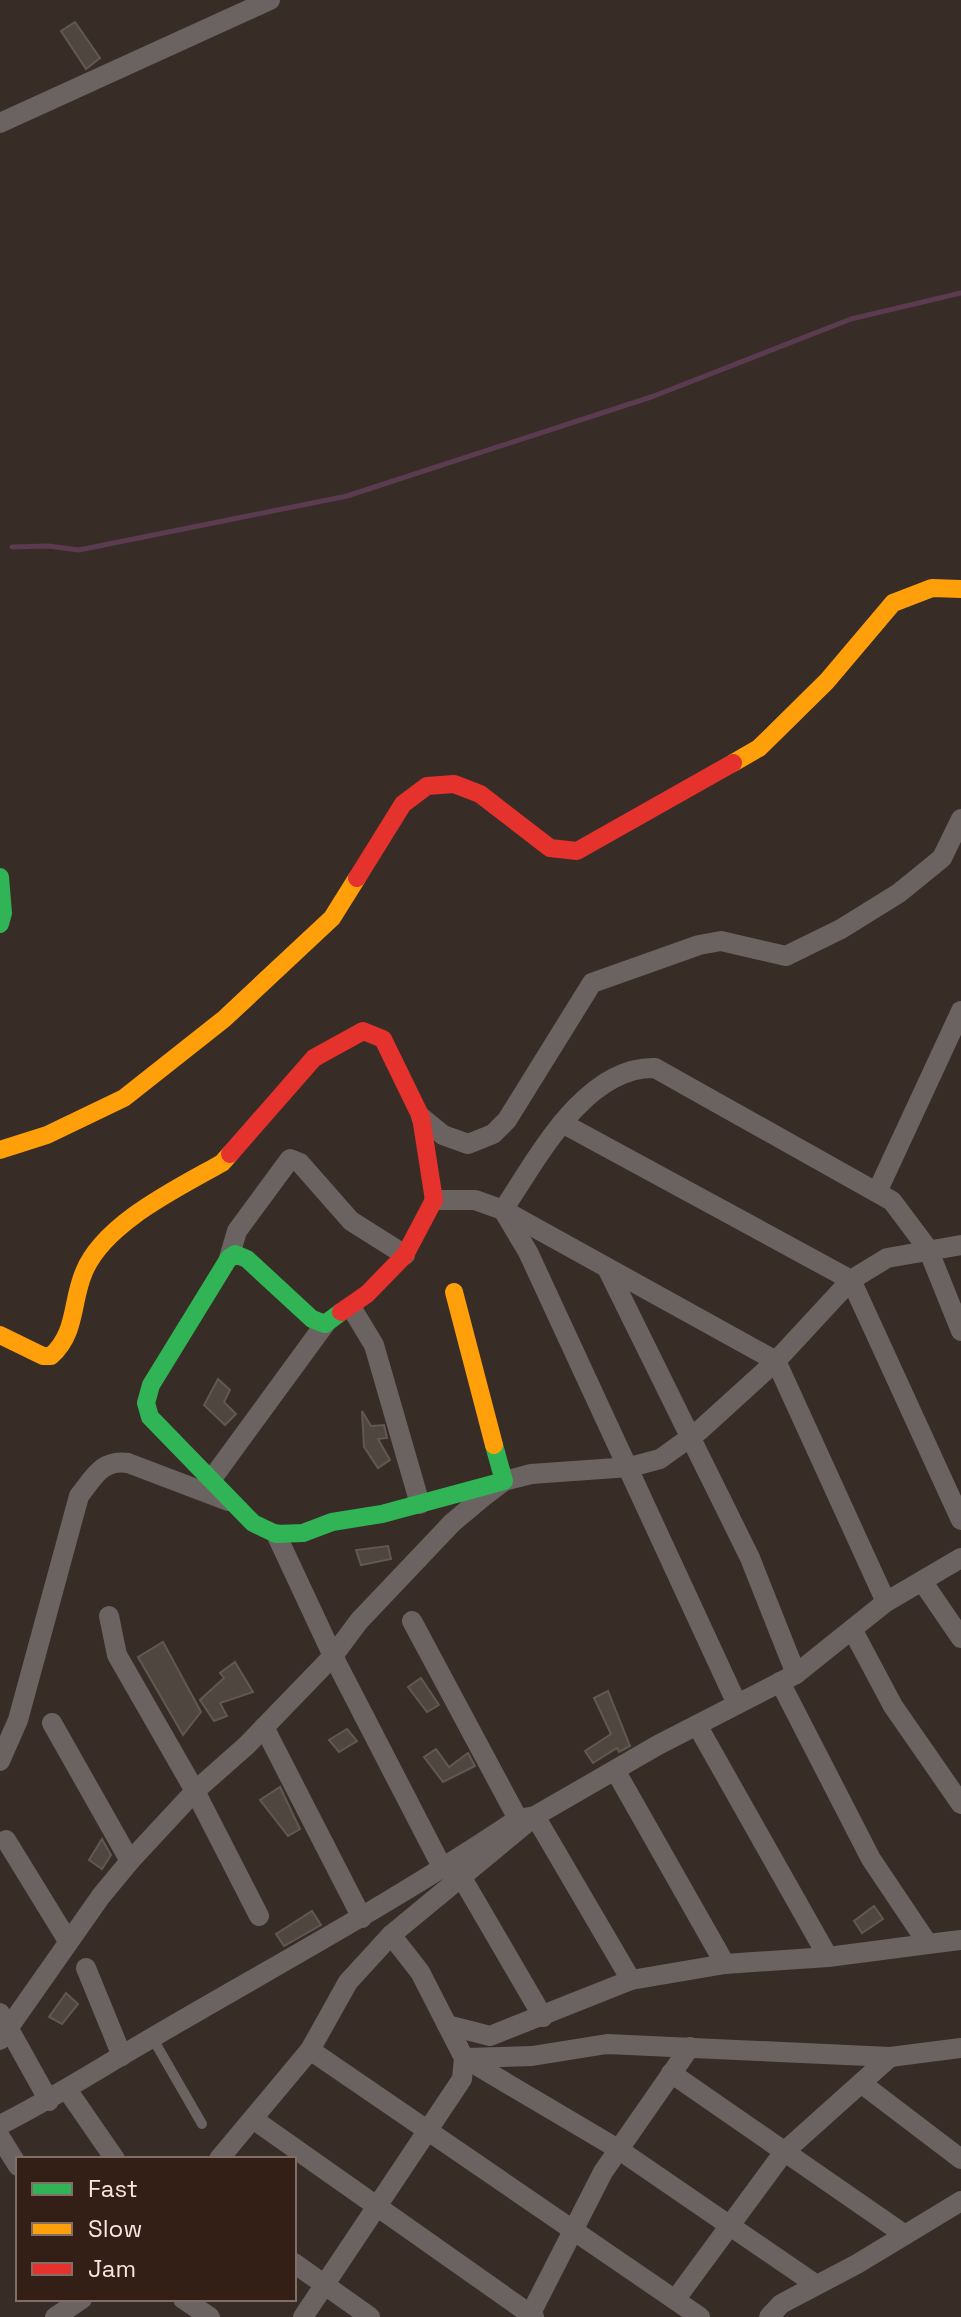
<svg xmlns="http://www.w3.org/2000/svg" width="961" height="2317" font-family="'Space Grotesk',sans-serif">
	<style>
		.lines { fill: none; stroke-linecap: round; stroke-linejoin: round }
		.stream { stroke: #5b3b4f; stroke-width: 5 }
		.building { fill: #4f4640; stroke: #615851; stroke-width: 2 }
		.lane { stroke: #6b6362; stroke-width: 10 }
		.street { stroke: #6b6362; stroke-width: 20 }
		.fast { stroke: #30b455; stroke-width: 18 }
		.slow { stroke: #ff9f0a; stroke-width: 18 }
		.jam { stroke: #e5322d; stroke-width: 18 }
	</style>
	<rect width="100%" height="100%" fill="#382c27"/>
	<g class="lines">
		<polyline class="stream" points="12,547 48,546 79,550 347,496 654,396 851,319 961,293"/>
	</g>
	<g class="building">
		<polygon points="75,22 100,58 86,69 61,31"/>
		<polygon points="218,1379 230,1390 224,1402 236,1414 225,1425 204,1405"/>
		<polygon points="362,1411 371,1426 384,1425 387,1438 378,1439 390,1460 378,1468 364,1447"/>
		<polygon points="388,1546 391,1559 361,1565 356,1550"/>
		<polygon points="163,1642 201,1712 183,1735 138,1657"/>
		<polygon points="235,1662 253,1692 220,1703 227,1716 214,1721 200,1700 224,1678 220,1673"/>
		<polygon points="421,1678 439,1705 427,1712 408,1687"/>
		<polygon points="608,1691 630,1746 619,1752 617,1748 593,1763 585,1751 611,1734 594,1698"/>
		<polygon points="347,1729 357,1741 339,1752 329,1740"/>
		<polygon points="436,1749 449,1767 468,1753 475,1766 443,1782 424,1757"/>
		<polygon points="280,1787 300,1829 288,1836 260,1800"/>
		<polygon points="102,1839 111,1855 102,1869 89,1860"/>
		<polygon points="874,1906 883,1919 862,1933 854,1921"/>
		<polygon points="312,1911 321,1925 284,1946 276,1934"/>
		<polygon points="66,1993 78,2004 62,2024 49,2017"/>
	</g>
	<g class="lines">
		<polyline class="lane" points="153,2039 202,2124"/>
		<g class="street">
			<polyline points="0,123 270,0"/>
			<polyline points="421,1117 443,1135 468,1144 493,1134 507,1120 592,983 699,945 721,941 786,956 841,929 899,893 942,858 961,819"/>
			<polyline points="562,1123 851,1280 961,1520"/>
			<polyline points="878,1190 961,1011"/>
			<polyline points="434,1200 475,1200 503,1210 776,1361 886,1602"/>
			<polyline points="229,1258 237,1231 290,1159 300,1163 351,1221 405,1255"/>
			<polyline points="351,1307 374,1345 420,1504"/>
			<polyline points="211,1480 325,1324"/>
			<polyline points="276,1534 333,1656 443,1869"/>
			<polyline points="922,1581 961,1638"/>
			<polyline points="109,1616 117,1655 195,1791 259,1916"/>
			<polyline points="412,1621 518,1819"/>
			<polyline points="852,1629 893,1706 961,1804"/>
			<polyline points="796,1674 886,1602 961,1558"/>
			<polyline points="780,1682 871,1859 928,1944 961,1940"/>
			<path d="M737,1704L528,1252L503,1210C537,1159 585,1066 655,1068L892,1201L928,1249L961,1331"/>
			<polyline points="52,1723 130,1861"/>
			<polyline points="697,1725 828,1957"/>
			<polyline points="264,1727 362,1918"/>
			<path d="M0,1761L18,1720L79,1496C94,1477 102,1459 128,1463L228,1501"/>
			<polyline points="615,1770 725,1964"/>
			<polyline points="6,1840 68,1941"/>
			<polyline points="462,1878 543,2017"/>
			<polyline points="86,1968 122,2056"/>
			<polyline points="0,2013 49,2101"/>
			<polyline points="447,2025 490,2036 631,1980 725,1964 828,1957 928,1944"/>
			<polyline points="0,2040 101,1896 130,1861 195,1791 247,1745 333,1656 359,1621 452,1523 483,1497 504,1481 531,1474 630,1467 660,1459 699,1431 776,1361 851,1280 887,1258 961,1245"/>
			<polyline points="310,2050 700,2317"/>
			<polyline points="464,2058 532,2056 607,2044 890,2057 961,2048"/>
			<polyline points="464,2058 618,2149 815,2284"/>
			<polyline points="671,2073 905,2235"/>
			<polyline points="861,2083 961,2159"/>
			<polyline points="68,2091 115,2159"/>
			<polyline points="253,2119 534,2317"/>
			<path d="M0,2125C42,2104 81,2080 121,2056C254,1977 390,1905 518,1819L535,1816L658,1745L796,1674L750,1558L607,1268"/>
			<polyline points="0,2137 18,2166"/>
			<polyline points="219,2159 310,2050 348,1982 391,1935 535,1816 631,1980"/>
			<polyline points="294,2263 370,2317"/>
			<polyline points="183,2299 210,2317"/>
			<polyline points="675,2300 784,2152 890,2057"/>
			<polyline points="55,2317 82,2299"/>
			<polyline points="303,2317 462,2079 464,2058 420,1972 391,1935"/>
			<polyline points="529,2317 603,2172 690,2047"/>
			<polyline points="769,2317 781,2304 857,2264 961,2201"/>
		</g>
		<g class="fast">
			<polyline points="0,877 3,913 0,924"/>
			<polyline points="341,1312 325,1324 312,1319 247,1259 235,1254 229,1258 151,1385 146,1403 150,1417 253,1523 276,1534 303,1533 332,1522 382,1514 504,1481 494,1445"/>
		</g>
		<g class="slow">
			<polyline points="733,763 759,748 827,681 893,603 932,588 961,589"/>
			<polyline points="0,1150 47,1135 124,1098 224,1019 332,918 357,878"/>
			<polyline points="454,1292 494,1445"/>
			<path d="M0,1335L43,1356H51C77,1333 71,1302 84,1272C104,1223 178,1188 222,1163L230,1154"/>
		</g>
		<g class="jam">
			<polyline points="357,878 403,804 427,786 454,784 480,794 550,848 577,851 733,763"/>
			<polyline points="230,1154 314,1058 363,1031 383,1039 421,1117 434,1200 405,1255 367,1294 341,1312"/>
		</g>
	</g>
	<rect x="16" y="2157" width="280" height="144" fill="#341f17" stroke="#816f67" stroke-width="2"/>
	<rect x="32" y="2183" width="40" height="12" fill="#30b455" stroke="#816f67" stroke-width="2"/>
	<text x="88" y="2197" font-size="24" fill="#f5e6e0">Fast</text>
	<rect x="32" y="2223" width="40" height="12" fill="#ff9f0a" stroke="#816f67" stroke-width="2"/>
	<text x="88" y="2237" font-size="24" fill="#f5e6e0">Slow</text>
	<rect x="32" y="2263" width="40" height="12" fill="#e5322d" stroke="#816f67" stroke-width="2"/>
	<text x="88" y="2277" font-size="24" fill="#f5e6e0">Jam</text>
</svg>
